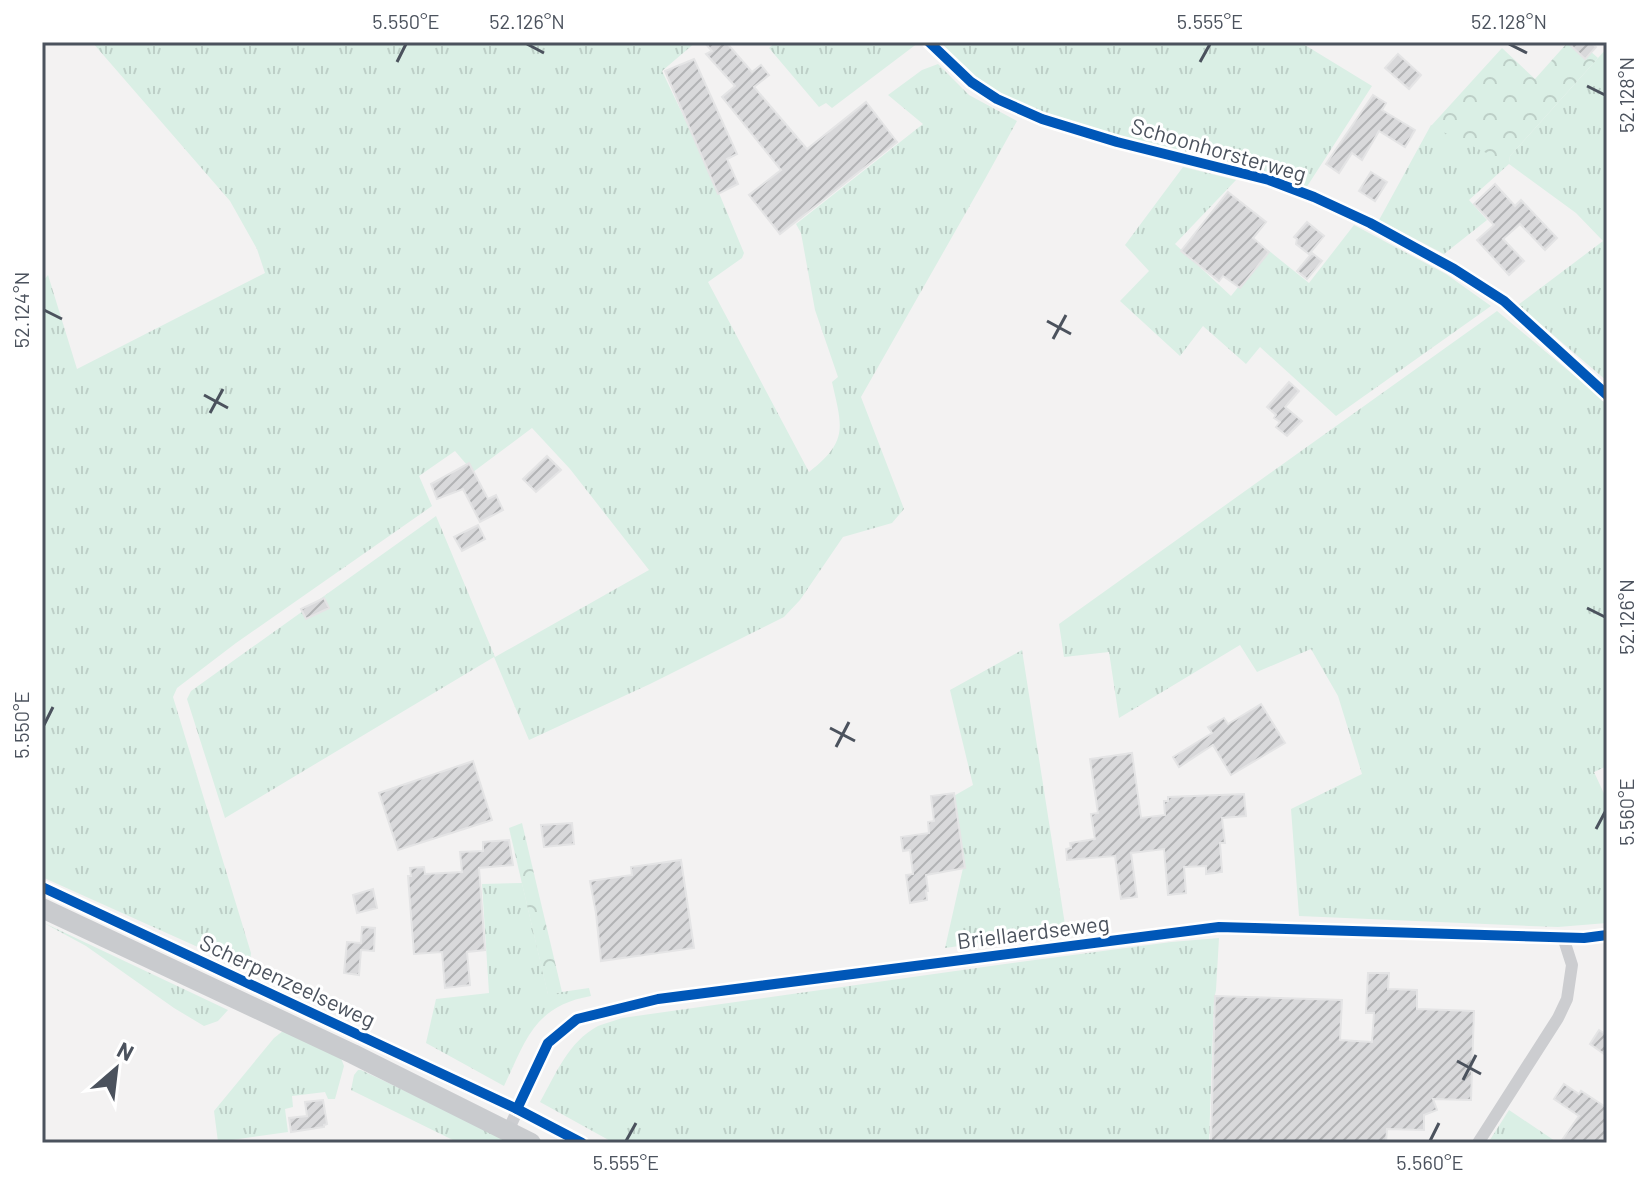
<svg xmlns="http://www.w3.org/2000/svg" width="1649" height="1185" font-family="Barlow,sans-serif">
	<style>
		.grass { fill: url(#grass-tufts) }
		.forest { fill: url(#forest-crowns) }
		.building { fill: url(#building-hatch); stroke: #e4e4e5; stroke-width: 2 }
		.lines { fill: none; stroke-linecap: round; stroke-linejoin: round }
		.street { stroke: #cccdd0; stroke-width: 12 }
		.primary { stroke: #c9cbce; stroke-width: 20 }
		.cycleway-casing { stroke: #fff; stroke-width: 15 }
		.cycleway { stroke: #0057b8; stroke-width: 10 }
		.ticks { fill: none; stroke: #4b525d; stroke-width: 3 }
		.labels { text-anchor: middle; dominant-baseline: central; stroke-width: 6; stroke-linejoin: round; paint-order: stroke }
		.street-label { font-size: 22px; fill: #4b525d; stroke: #fff }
		.neatline { fill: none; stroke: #4b525d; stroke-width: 3 }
		.ticks-label { font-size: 20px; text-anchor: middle; fill: #4b525d }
	</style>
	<defs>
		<pattern id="grass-tufts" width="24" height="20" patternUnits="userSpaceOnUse" patternTransform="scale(2)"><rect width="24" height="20" fill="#daefe5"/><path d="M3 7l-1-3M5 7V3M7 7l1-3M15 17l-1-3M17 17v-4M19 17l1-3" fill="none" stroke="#bdcfc7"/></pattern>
		<pattern id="forest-crowns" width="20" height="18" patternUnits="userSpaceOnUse" patternTransform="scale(2)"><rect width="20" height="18" fill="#daefe5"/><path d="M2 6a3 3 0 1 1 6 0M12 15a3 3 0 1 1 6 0" fill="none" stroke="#bdcfc7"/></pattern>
		<pattern id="building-hatch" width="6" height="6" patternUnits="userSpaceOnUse" patternTransform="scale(2)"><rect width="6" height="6" fill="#d9d9db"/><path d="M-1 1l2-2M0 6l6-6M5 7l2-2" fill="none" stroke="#b2b3b5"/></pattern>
	</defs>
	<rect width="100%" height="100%" fill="#f3f2f2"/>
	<g class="grass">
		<path d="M92,42H696L662,71L711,174L744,253L742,258L708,282L809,472C849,441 842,427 832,382L838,377L815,310L801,233L796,224L923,124L888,95L922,70L938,64L969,95L1017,121L985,179L861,397L904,509L892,523L843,537L800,600L784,617L650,684L529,740L494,657L225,818L187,699L191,691L436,516L495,657L649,570L570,469L532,428L473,472L455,451L419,476L432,506L236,643L177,688L173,697L251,953L249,970L42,877V282L48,275L77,369L265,273L257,249L230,201Z"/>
		<polygon points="776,42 917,42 918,43 832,108 826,103 819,107 769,48"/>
		<polygon points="935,42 1300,42 1372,86 1306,188 1284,179 1220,159 1124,140 1028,110 985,88"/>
		<polygon points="1607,48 1607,381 1518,305 1603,241 1576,213 1509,164 1469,200 1487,220 1444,254 1379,220 1431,125 1509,163 1510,156"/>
		<polygon points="1183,167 1236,180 1175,244 1231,296 1268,250 1309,283 1354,225 1446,274 1491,306 1336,416 1260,347 1246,364 1203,326 1180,356 1120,301 1149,271 1125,245"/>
		<polygon points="1497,311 1607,403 1607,766 1594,772 1607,800 1607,923 1558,927 1529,926 1299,916 1291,809 1362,774 1338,696 1311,649 1257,672 1240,645 1119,718 1109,652 1064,657 1059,624"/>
		<polygon points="1022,650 1066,931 945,948 963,868 952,797 973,785 950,690"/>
		<path d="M522,883L548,994L589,988L591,996C534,1006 526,1040 504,1086L426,1043L436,999L489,993L482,884Z"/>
		<polygon points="42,922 228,1010 218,1021 204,1026 174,1008 86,946"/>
		<path d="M1219,938L1216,990L1214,1000L1209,1143H614L540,1102C556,1074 568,1042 598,1026C605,1023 615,1021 622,1018L1005,964L1171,942Z"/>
		<polygon points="283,1031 341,1058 344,1066 335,1099 328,1099 325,1092 292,1096 293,1107 285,1109 288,1132 218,1142 214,1111 274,1038"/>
		<polygon points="358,1070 361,1070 515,1143 459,1143 351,1090 354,1075"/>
		<polygon points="1509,1110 1558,1143 1488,1143"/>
	</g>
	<g class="forest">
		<polygon points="1568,42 1580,42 1598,58 1510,156 1509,164 1431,126 1502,48 1535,79"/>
		<polygon points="522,823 562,992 548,995 509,828"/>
	</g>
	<g class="building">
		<polygon points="704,42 726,42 752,72 761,65 769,75 754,87 807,149 866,102 897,142 780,234 749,195 781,170 722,97 735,86 706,54 712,51"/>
		<polygon points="1567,42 1590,42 1596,47 1585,59"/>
		<polygon points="1398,54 1421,75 1409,89 1385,68"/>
		<polygon points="694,59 737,154 727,159 738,184 718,194 665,71"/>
		<polygon points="1373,95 1386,103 1382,110 1415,130 1405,147 1379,131 1362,160 1352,153 1339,173 1326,164"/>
		<polygon points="1371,172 1387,182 1375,201 1359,191"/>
		<polygon points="1495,184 1515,206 1521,200 1557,238 1545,250 1520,224 1503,239 1524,261 1509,275 1477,240 1494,225 1474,204"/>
		<polygon points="1228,192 1266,222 1253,238 1269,252 1240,288 1223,276 1219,281 1181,251"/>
		<polygon points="1307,222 1324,236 1309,254 1296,244 1297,239 1294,237"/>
		<polygon points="1312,253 1322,261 1307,279 1297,271"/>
		<polygon points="1289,382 1299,391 1285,407 1302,421 1287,436 1276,427 1280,422 1274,418 1276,415 1267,407"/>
		<polygon points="547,456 561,470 536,492 523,479"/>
		<polygon points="469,463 488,499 496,495 503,510 480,522 463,489 437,499 431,484"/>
		<polygon points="478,525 485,539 462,551 454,537"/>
		<polygon points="324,598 329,608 306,619 301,609"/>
		<polygon points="1261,704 1285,743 1231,775 1213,745 1179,767 1173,757 1212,733 1208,727 1224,718 1228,724"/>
		<polygon points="1132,753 1141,818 1165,815 1164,801 1168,801 1168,797 1244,794 1246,816 1222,818 1225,843 1220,843 1222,872 1206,874 1206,866 1184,867 1186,893 1168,895 1164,849 1131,853 1137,897 1121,899 1115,856 1067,860 1066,849 1071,848 1070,843 1095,839 1091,814 1098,813 1090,759"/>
		<polygon points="473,761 492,820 398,850 379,793"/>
		<polygon points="954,793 965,868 926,875 928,891 926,891 927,900 910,903 906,875 913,874 910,850 903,851 901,837 929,833 928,822 934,821 931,796"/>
		<polygon points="572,823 574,844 544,847 541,825"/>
		<polygon points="509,840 513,865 479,868 485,950 467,952 470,985 445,988 442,952 414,954 408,876 411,876 410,868 424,867 425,874 462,872 460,852 483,851 483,842"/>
		<polygon points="681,860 694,948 601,961 596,913 590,881 632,875 631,867"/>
		<polygon points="373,889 377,908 357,913 353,895"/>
		<polygon points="362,927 375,928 374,951 361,950 359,975 344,973 347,942 361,943"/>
		<polygon points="1368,973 1389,973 1388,989 1417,990 1417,1009 1474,1011 1471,1100 1433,1099 1437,1110 1424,1115 1424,1130 1387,1129 1386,1143 1211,1143 1215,996 1342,1000 1340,1040 1372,1042 1374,1013 1366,1013"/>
		<polygon points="1599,1030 1607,1035 1607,1056 1590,1044"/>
		<polygon points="1564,1084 1579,1094 1581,1091 1607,1108 1607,1143 1560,1143 1579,1116 1554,1099"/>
		<polygon points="323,1100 327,1124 324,1125 324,1127 291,1132 289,1118 307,1116 305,1102"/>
	</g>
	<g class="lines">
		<g class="street">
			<polyline points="929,42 971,82 997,99 1042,119 1117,142 1269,180 1314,197 1370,223 1454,269 1504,301 1607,395"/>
			<polyline points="508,1131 548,1043 577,1019 658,999 1219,927 1584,938 1607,935"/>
			<polyline points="1478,1143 1558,1018 1567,999 1572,965 1563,937"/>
		</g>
		<polyline class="primary" points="42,908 353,1054 531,1143"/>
		<g class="cycleway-casing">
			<g id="cycleway">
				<polyline points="929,42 971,82 997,99 1042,119 1117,142 1269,180 1314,197 1370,223 1454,269 1504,301 1607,395"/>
				<polyline points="42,887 517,1109 582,1143"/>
				<polyline points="517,1109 548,1043 577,1019 658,999 1219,927 1584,938 1607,935"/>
			</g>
		</g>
		<use href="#cycleway" class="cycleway"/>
	</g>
	<path class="ticks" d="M527,44L544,53M1509,44L1527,53M397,62L406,44M1200,62L1210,44M1587,86L1605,95M44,310L62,319M1047,321L1071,334M1053,339L1066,315M204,395L228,408M210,413L223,389M1587,608L1605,617M44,725L53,707M830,728L855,741M836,747L849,722M1596,829L1605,812M1457,1061L1481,1074M1463,1080L1476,1055M626,1141L636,1123M1430,1141L1439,1123"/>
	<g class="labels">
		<g class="street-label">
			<text transform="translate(1219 149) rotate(16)">Schoonhorsterweg</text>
			<text transform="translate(1033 931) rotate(-7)">Briellaerdseweg</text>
			<text transform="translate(288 980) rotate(25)">Scherpenzeelseweg</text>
		</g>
	</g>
	<rect width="1649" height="1185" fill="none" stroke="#ffffff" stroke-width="88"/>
	<g transform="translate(116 1069) rotate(28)" stroke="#ffffff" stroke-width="6" paint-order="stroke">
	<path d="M0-6L14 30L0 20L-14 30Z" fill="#4b525d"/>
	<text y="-12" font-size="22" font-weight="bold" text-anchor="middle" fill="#4b525d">N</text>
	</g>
	<rect x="44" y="44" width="1561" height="1097" class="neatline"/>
	<g class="ticks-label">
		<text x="406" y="29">5.550°E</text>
		<text x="527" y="29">52.126°N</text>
		<text x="1210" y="29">5.555°E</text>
		<text x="1509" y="29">52.128°N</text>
		<text transform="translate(1627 95) rotate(-90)" y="7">52.128°N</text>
		<text transform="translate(22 310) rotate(-90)" y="7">52.124°N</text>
		<text transform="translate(1627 617) rotate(-90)" y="7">52.126°N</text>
		<text transform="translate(22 725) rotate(-90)" y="7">5.550°E</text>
		<text transform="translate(1627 812) rotate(-90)" y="7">5.560°E</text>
		<text x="626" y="1170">5.555°E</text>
		<text x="1430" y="1170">5.560°E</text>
	</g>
</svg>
